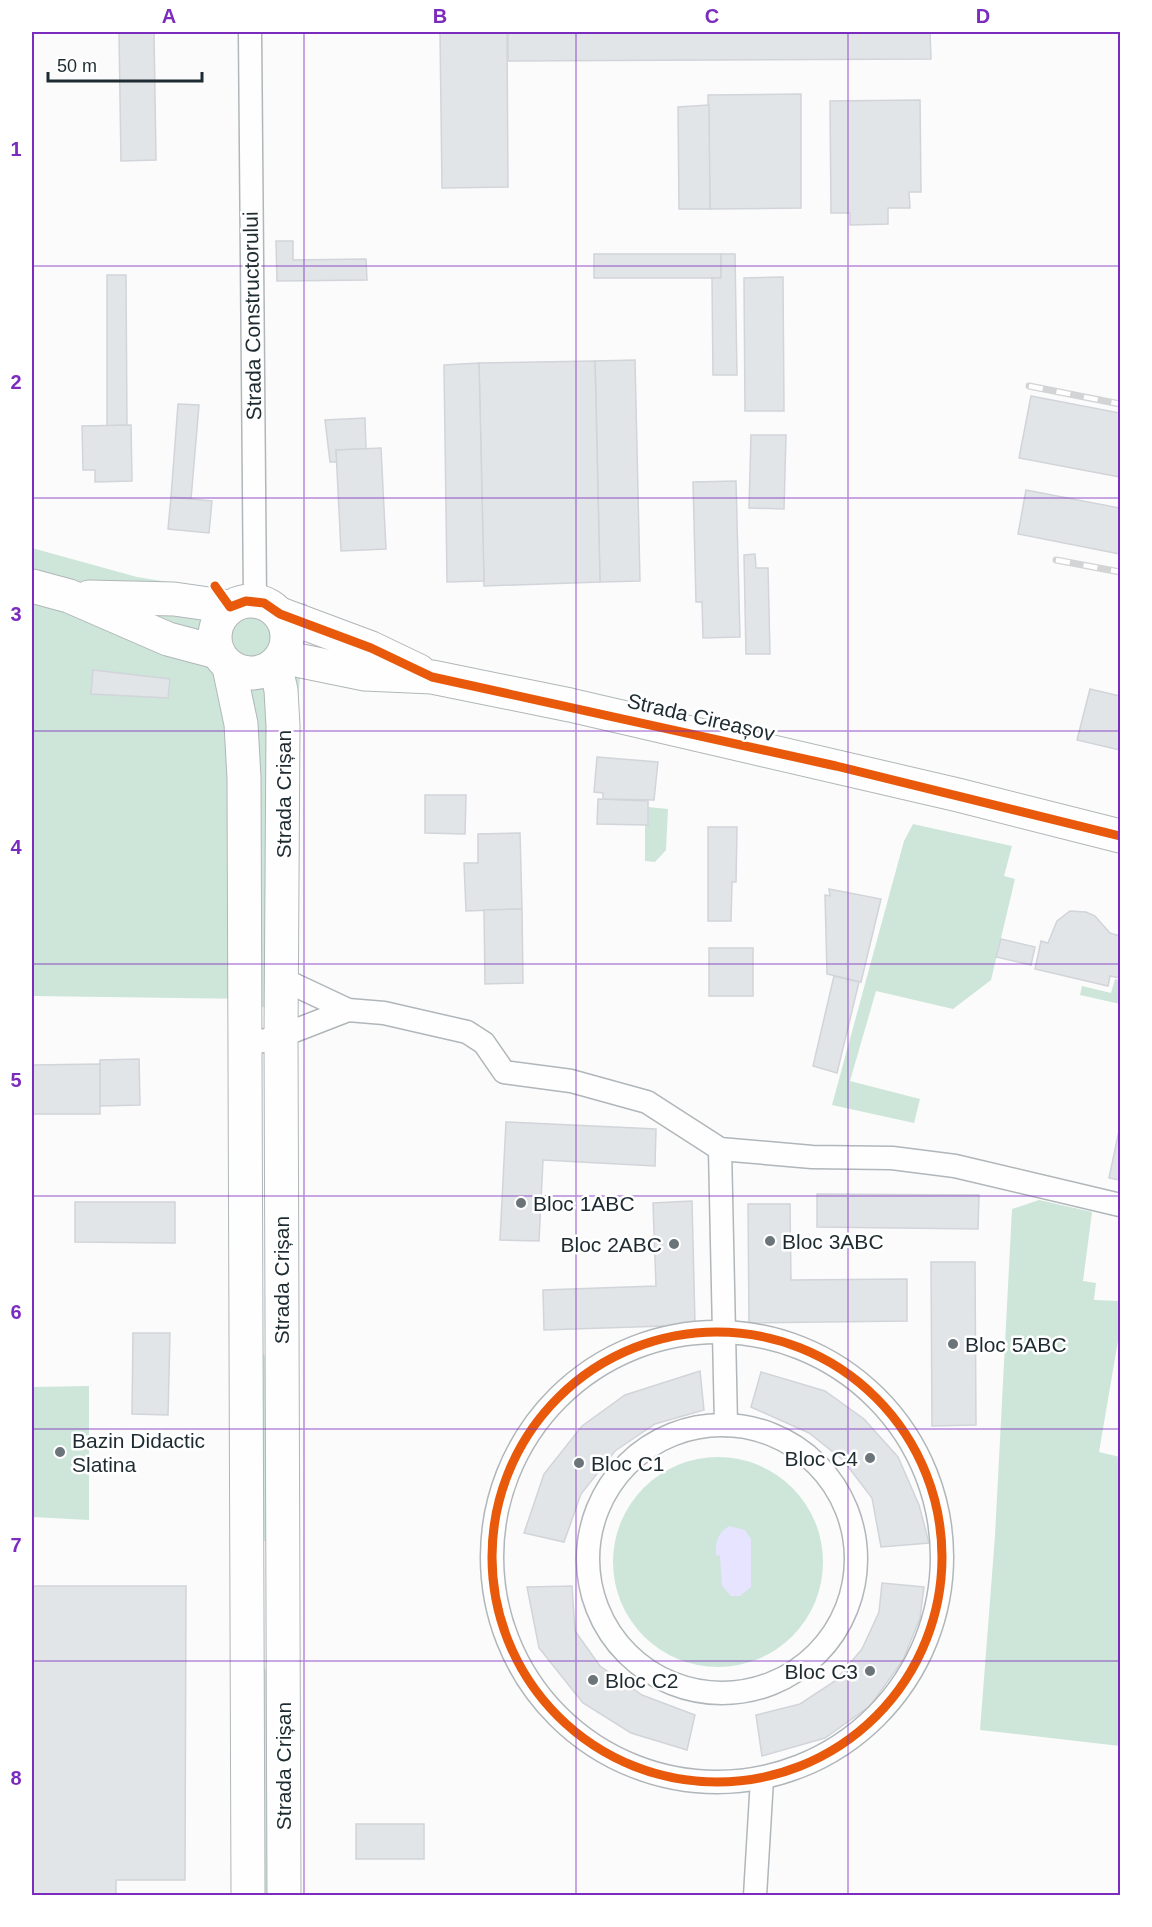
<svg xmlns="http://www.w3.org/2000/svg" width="1152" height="1927" font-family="Helvetica,sans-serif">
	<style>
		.green { fill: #cde6d9 }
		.water { fill: #e6e4fe }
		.building { fill: #e2e5e8; stroke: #d1d4d9; stroke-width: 1.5 }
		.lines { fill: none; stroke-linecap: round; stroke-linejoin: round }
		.street-casing { stroke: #b0b6b9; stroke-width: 25 }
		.secondary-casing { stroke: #b0b6b9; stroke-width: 35 }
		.street { stroke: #fefefe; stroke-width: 22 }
		.secondary { stroke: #fefefe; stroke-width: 33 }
		.rail-casing { stroke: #d3d4d5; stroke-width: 7 }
		.rail { stroke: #fff; stroke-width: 4.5; stroke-dasharray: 14; stroke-linecap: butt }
		.cycleway-casing { stroke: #fff; stroke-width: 13 }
		.cycleway { stroke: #e8590c; stroke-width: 9 }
		.grid { fill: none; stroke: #7b2cbf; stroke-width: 1.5; stroke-opacity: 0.55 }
		.poi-dot { fill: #6b7478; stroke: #fff; stroke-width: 2 }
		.labels { text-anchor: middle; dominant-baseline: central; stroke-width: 5; stroke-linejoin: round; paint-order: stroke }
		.street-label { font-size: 21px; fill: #1e2c32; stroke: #fff }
		.poi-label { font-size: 21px; fill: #1e2c32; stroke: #fff; text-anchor: start }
		.neatline { fill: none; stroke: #7b2cbf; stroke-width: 2 }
		.grid-label { font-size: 20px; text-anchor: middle; font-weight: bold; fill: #7b2cbf }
	</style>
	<rect width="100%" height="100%" fill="#fbfbfb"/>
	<g class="green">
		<polygon points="32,548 137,577 307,604 269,1007 253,1007 253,999 32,996"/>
		<polygon points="648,807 668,809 666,850 655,862 645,861 645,825 648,825"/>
		<polygon points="913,824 1012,846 1004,876 1015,879 991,980 953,1009 876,991 850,1081 920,1099 914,1123 832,1105 904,841"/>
		<polygon points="1115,979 1120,980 1120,1004 1080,995 1082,986 1111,993"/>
		<polygon points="1039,1200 1092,1212 1083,1281 1096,1283 1094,1300 1120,1301 1120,1329 1099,1452 1120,1457 1120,1746 980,1730 995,1536 1012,1209"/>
		<polygon points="260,1345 269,1367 268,1537 265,1541 261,1541"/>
		<polygon points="89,1386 89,1520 32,1517 32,1387"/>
		<circle cx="718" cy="1562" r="105"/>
		<polygon points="263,1663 270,1682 272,1896 259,1895"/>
	</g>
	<path class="water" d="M729,1526L745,1530L751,1539V1587L740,1596H731L722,1586L720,1556L716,1555C716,1541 717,1534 729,1526Z"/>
	<g class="building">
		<polygon points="119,32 154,32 156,160 121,161"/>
		<polygon points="440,32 507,32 508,187 442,188"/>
		<polygon points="508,32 930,32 931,59 508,61"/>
		<polygon points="801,94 801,208 710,209 708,95"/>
		<polygon points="920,100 921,192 909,192 910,208 888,208 888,224 850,225 850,213 831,213 830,101"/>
		<polygon points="709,105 710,209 679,209 678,107"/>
		<polygon points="276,241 293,241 293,260 366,259 367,280 277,281"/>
		<rect x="594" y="254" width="127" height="24"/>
		<polygon points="721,254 735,254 737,375 713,375 712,278 721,278"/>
		<polygon points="107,275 126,275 127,425 107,426"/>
		<polygon points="783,277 784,411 745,411 744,278"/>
		<polygon points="635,360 640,581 600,582 595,361"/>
		<polygon points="595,361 600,582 484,586 479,363"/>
		<polygon points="479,363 484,581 447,582 444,365"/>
		<polygon points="1031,396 1120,413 1120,477 1019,458"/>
		<polygon points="178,404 199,405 191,499 171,497"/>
		<polygon points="365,418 366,449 336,450 337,462 330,462 325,420"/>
		<polygon points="131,425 132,481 95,482 95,470 83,470 82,426"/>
		<polygon points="751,435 786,435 784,509 749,508"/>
		<polygon points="381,448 386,549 341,551 336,450"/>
		<polygon points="736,481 740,637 703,638 702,602 696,602 693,482"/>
		<polygon points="1026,490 1120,508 1120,554 1018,534"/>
		<polygon points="171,497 212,501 209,533 168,529"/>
		<polygon points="755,554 756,568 768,568 770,654 746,654 744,555"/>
		<polygon points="93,670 170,679 168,698 91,694"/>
		<polygon points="1090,689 1120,696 1120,750 1077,740"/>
		<polygon points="597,757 658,762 654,800 603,799 603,793 594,792"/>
		<polygon points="425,795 466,795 465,834 425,833"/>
		<polygon points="598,799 648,801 648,825 597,824"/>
		<polygon points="708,827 737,827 736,882 732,882 731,921 708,921"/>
		<polygon points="520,833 522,909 466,911 464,863 478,863 478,834"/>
		<polygon points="829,889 881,899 861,982 827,974 825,895 830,896"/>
		<polygon points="522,909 523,983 485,984 484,910"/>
		<polygon points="1070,911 1086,912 1095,916 1110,933 1120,936 1120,978 1110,976 1108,986 1035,969 1041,941 1048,943 1057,921"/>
		<polygon points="1001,939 1035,947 1031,965 996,957"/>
		<rect x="709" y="948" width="44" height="48"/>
		<polygon points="834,976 859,982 837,1073 813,1066"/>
		<polygon points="139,1059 140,1105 100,1106 100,1060"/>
		<polygon points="100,1064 100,1114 33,1114 33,1065"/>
		<polygon points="506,1122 656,1129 655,1166 543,1160 539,1241 500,1240"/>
		<polygon points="1120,1126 1120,1180 1109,1178"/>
		<polygon points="817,1194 979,1195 978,1229 817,1227"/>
		<polygon points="692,1201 695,1325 544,1330 543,1290 656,1286 653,1203"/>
		<polygon points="75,1202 175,1202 175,1243 75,1242"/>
		<polygon points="748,1204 790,1204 791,1280 907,1279 907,1321 749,1323"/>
		<polygon points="931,1262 975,1262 976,1425 932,1426"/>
		<polygon points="133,1333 170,1333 168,1415 132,1414"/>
		<polygon points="700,1371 704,1410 655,1424 615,1451 581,1494 564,1542 524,1533 544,1474 582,1426 625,1395"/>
		<polygon points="761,1372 825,1391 864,1419 898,1457 919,1505 929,1543 881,1547 872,1498 843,1460 809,1433 751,1407"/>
		<polygon points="882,1583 924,1587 920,1618 903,1660 870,1706 825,1738 762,1756 756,1715 800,1704 835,1681 862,1649 879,1612"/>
		<polygon points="32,1586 186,1586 185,1880 116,1880 116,1896 32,1896"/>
		<polygon points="572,1586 575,1631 600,1666 642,1695 695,1715 687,1750 631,1733 583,1703 539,1648 527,1587"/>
		<rect x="356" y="1824" width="68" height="35"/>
	</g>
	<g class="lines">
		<g class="street-casing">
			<g id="street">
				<polyline points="250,32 255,601"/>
				<polyline points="282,979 348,1010 384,1013 467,1032 484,1043 504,1072 571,1081 647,1102 720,1149 812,1157 892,1158 955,1166 1120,1205"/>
				<polyline points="247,1045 281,1036 348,1010"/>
				<polyline points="720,1149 726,1425"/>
				<circle cx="717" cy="1557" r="225"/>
				<circle cx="722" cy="1559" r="134"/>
				<polyline points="755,1896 762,1779"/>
			</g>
		</g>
		<g class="secondary-casing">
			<g id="secondary">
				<polyline points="32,586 69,596 168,639 217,652"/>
				<polyline points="89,597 174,599 230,607"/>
				<circle cx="251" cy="637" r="36"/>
				<polyline points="280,614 371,648 419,671"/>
				<polyline points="282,657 365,674 432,677 570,705 958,795 1120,836"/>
				<polyline points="275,665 281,690 283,726 281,1036 284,1896"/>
				<polyline points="229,667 241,724 244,778 248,1896"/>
			</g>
		</g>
		<use href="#street" class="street"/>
		<use href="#secondary" class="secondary"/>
		<g class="rail-casing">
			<g id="rail">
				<polyline points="1029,386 1120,404"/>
				<polyline points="1056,560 1120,572"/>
			</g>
		</g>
		<use href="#rail" class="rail"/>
		<g class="cycleway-casing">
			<g id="cycleway">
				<polyline points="215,586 230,607 246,601 264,603 280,614 371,648 432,677 836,766 1120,836"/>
				<circle cx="717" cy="1557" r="225"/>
			</g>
		</g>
		<use href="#cycleway" class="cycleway"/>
	</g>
	<path class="grid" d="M304,32V1896M576,32V1896M848,32V1896M32,266H1120M32,498H1120M32,731H1120M32,964H1120M32,1196H1120M32,1429H1120M32,1661H1120"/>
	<g class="poi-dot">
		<circle cx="521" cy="1203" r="6"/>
		<circle cx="770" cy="1241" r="6"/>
		<circle cx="674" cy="1244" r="6"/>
		<circle cx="953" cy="1344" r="6"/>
		<circle cx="60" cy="1452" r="6"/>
		<circle cx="870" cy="1458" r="6"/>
		<circle cx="579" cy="1463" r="6"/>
		<circle cx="870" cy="1671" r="6"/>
		<circle cx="593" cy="1680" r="6"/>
	</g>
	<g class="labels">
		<g class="street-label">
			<text transform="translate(252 316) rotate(-91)">Strada Constructorului</text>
			<text transform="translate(701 717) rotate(13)">Strada Cireașov</text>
			<text transform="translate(283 794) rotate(-90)">Strada Crișan</text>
			<text transform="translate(281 1280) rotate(-90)">Strada Crișan</text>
			<text transform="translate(283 1766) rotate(-90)">Strada Crișan</text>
		</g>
		<g class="poi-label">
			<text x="533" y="1203">Bloc 1ABC</text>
			<text x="782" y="1241">Bloc 3ABC</text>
			<text x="662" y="1244" text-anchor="end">Bloc 2ABC</text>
			<text x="965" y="1344">Bloc 5ABC</text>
			<text x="72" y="1440">Bazin Didactic<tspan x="72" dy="24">Slatina</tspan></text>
			<text x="858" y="1458" text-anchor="end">Bloc C4</text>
			<text x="591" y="1463">Bloc C1</text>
			<text x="858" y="1671" text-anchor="end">Bloc C3</text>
			<text x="605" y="1680">Bloc C2</text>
		</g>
	</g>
	<rect width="1152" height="1927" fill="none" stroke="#ffffff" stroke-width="66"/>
	<path d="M48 72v9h154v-9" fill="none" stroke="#1e2c32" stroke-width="3"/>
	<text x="57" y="72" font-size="18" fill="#1e2c32" stroke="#ffffff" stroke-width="4.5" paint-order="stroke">50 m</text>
	<rect x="33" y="33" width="1086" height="1861" class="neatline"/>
	<g class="grid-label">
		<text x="169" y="23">A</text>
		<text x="440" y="23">B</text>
		<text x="712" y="23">C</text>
		<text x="983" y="23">D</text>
		<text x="16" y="156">1</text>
		<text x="16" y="389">2</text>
		<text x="16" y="621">3</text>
		<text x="16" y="854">4</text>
		<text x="16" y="1087">5</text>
		<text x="16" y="1319">6</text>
		<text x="16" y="1552">7</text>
		<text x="16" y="1785">8</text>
	</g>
</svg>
